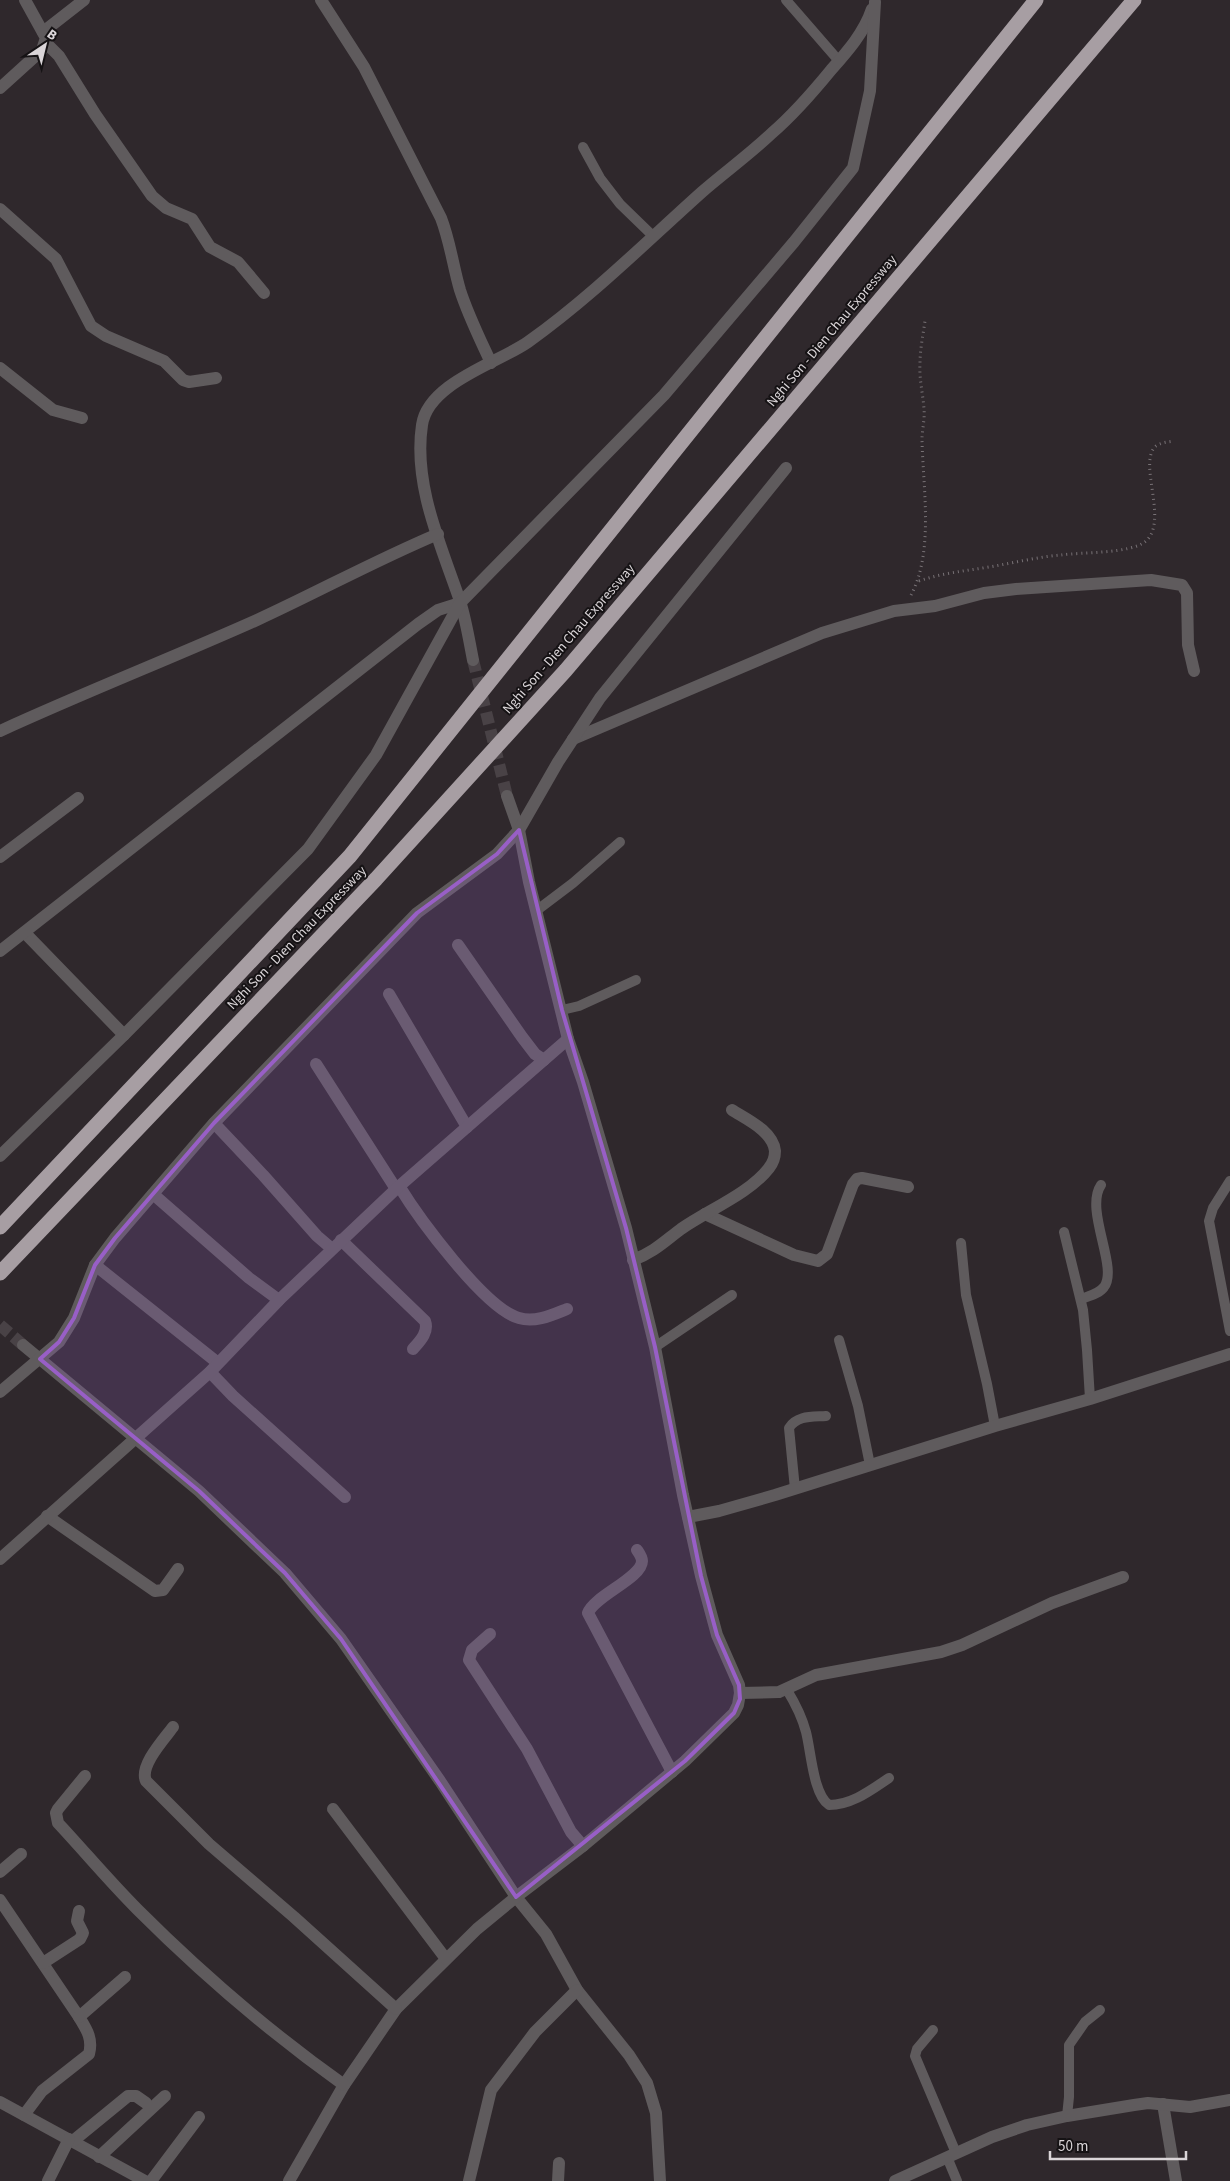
<svg xmlns="http://www.w3.org/2000/svg" width="1230" height="2181" font-family="'Source Sans 3',sans-serif">
	<style>
		.lines { fill: none; stroke-linecap: round; stroke-linejoin: round }
		.street-tunnel { stroke: #494246; stroke-width: 12; stroke-dasharray: 12 6; stroke-linecap: butt }
		.path { stroke: #787276; stroke-width: 3; stroke-dasharray: 1 4; stroke-linecap: butt }
		.lane { stroke: #5f5b5d; stroke-width: 10 }
		.street { stroke: #5f5b5d; stroke-width: 12 }
		.highway { stroke: #a79ea3; stroke-width: 15 }
		.marked { fill: #985fc6; fill-opacity: 0.2; stroke: #985fc6; stroke-width: 4; stroke-linejoin: round }
		.labels { text-anchor: middle; dominant-baseline: central; stroke-width: 4; stroke-linejoin: round; paint-order: stroke }
		.street-label { font-size: 14px; fill: #dad5d8; stroke: #151214 }
	</style>
	<rect width="100%" height="100%" fill="#2f282c"/>
	<g class="lines">
		<g class="street-tunnel">
			<polyline points="473,660 507,796"/>
			<polyline points="0,1325 23,1345"/>
		</g>
		<g class="path">
			<path d="M919,581C942,573 965,571 989,567C1013,563 1037,557 1061,555C1081,552 1131,554 1146,541C1169,520 1137,462 1156,446C1162,442 1168,442 1174,441"/>
			<path d="M911,595C934,552 923,488 922,440C922,430 925,419 924,409C923,394 919,379 920,363C920,350 923,335 925,321"/>
		</g>
		<g class="lane">
			<polyline points="786,0 839,61"/>
			<polyline points="583,147 600,178 620,204 653,236"/>
			<polyline points="536,911 573,883 620,842"/>
			<polyline points="562,1010 579,1006 636,980"/>
			<polyline points="1230,1181 1213,1208 1209,1221 1230,1331"/>
			<polyline points="1064,1232 1083,1310 1087,1350 1090,1399"/>
			<polyline points="961,1243 966,1295 987,1384 995,1426"/>
			<path d="M1081,1299C1089,1296 1099,1294 1104,1287C1119,1268 1084,1210 1101,1185"/>
			<polyline points="839,1340 858,1406 870,1465"/>
			<polyline points="655,1347 732,1295"/>
			<path d="M795,1489L789,1428C797,1415 813,1417 826,1416"/>
			<path d="M787,1690C795,1703 802,1717 806,1732C811,1751 813,1794 829,1805C852,1805 871,1790 889,1778"/>
			<polyline points="933,2030 917,2049 915,2056 956,2153"/>
			<polyline points="1067,2116 1069,2097 1069,2045 1085,2022 1100,2010"/>
			<polyline points="947,2157 957,2181"/>
		</g>
		<g class="street">
			<path d="M321,0L364,67L441,218C450,241 453,266 460,290C468,315 480,339 491,363"/>
			<polyline points="43,32 84,0"/>
			<polyline points="46,43 59,56 95,114 152,196 166,208 192,219 210,247 238,262 264,293"/>
			<polyline points="0,88 42,50 46,38 25,0"/>
			<polyline points="0,209 56,259 91,326 106,336 164,361 183,380 189,382 216,378"/>
			<polyline points="0,368 53,410 82,418"/>
			<path d="M473,660C469,640 466,620 460,601C441,545 413,485 422,425C428,383 498,363 528,342C591,297 645,243 702,192C725,172 750,154 772,133C794,114 813,92 831,70C847,52 864,33 872,9"/>
			<path d="M0,731C85,692 172,658 257,620C318,592 376,560 438,534"/>
			<polyline points="573,739 822,633 894,611 935,606 984,593 1016,589 1151,580 1182,585 1187,593 1188,645 1194,671"/>
			<polyline points="507,796 519,830 529,882 568,1039 583,1082 626,1228 655,1347 683,1495 701,1576 717,1635 739,1685 740,1693 738,1705 734,1713 685,1761 583,1846 516,1897 546,1934 577,1990 629,2055 647,2083 656,2113 660,2181"/>
			<polyline points="0,857 78,798"/>
			<polyline points="25,933 124,1035"/>
			<polyline points="458,945 522,1037 535,1054 544,1060"/>
			<polyline points="0,951 418,624 438,610 460,603"/>
			<polyline points="389,994 467,1127"/>
			<polyline points="316,1064 396,1189"/>
			<polyline points="214,1123 263,1175 317,1236 331,1248"/>
			<polyline points="0,1156 124,1035 308,849 376,755 460,603 664,395 794,242 853,168 870,91 875,2"/>
			<path d="M399,1186C418,1217 485,1309 519,1318C535,1323 552,1315 567,1309"/>
			<polyline points="153,1194 249,1278 279,1300"/>
			<polyline points="705,1214 794,1255 818,1261 827,1254 853,1184 857,1179 862,1178 908,1187"/>
			<path d="M341,1240L425,1321C429,1332 420,1341 413,1349"/>
			<path d="M633,1260C653,1253 665,1241 681,1229C708,1210 749,1194 769,1168C773,1163 775,1157 775,1151C773,1131 746,1119 732,1110"/>
			<polyline points="95,1265 218,1363"/>
			<polyline points="23,1345 199,1491 285,1573 341,1639 440,1781 516,1897 477,1929 396,2009 344,2085 289,2181"/>
			<polyline points="210,1372 233,1396 345,1497"/>
			<polyline points="0,1392 59,1342 74,1318 95,1265 115,1238 214,1123 417,913 497,854 519,830 558,762 600,698 786,468"/>
			<polyline points="47,1516 155,1591 163,1590 178,1569"/>
			<polyline points="688,1517 719,1511 775,1495 995,1426 1090,1399 1230,1354"/>
			<path d="M637,1550C639,1553 642,1557 642,1561C642,1578 594,1596 588,1613L672,1772"/>
			<polyline points="0,1559 210,1372 279,1300 396,1189 568,1039"/>
			<polyline points="490,1634 472,1650 469,1660 527,1749 571,1832 583,1846"/>
			<polyline points="740,1693 779,1692 816,1675 941,1652 962,1645 1052,1603 1123,1577"/>
			<path d="M173,1727C164,1739 139,1766 146,1781L209,1844L294,1917L396,2009"/>
			<path d="M85,1776L58,1809L56,1813L58,1823C85,1852 110,1882 138,1910C201,1973 271,2033 344,2085"/>
			<polyline points="333,1809 446,1959"/>
			<polyline points="0,1872 21,1854"/>
			<path d="M0,1900L79,2017C87,2030 93,2039 89,2054L42,2091L24,2115"/>
			<polyline points="43,1963 80,1939 83,1933 77,1921 79,1911"/>
			<polyline points="79,2017 125,1977"/>
			<polyline points="0,2102 145,2181"/>
			<polyline points="1163,2104 1176,2181"/>
			<polyline points="73,2141 128,2096 136,2096 146,2103"/>
			<polyline points="99,2157 165,2096"/>
			<polyline points="48,2181 69,2139"/>
			<polyline points="151,2181 199,2117"/>
			<polyline points="469,2181 491,2090 535,2032 577,1990"/>
			<polyline points="558,2181 559,2163"/>
			<polyline points="895,2181 992,2137 1027,2125 1067,2116 1134,2105 1148,2103 1190,2107 1230,2100"/>
		</g>
		<g class="highway">
			<polyline points="0,1227 350,856 1036,0"/>
			<polyline points="0,1273 376,879 566,670 1134,0"/>
		</g>
	</g>
	<path class="marked" d="M519,830L562,1010L626,1228L655,1347L701,1576L717,1635L739,1685L740,1699L734,1713L685,1761L516,1897L341,1639L285,1573L199,1491L40,1359L59,1342L74,1318L95,1265L115,1238L214,1123L417,913L497,854Z"/>
	<g class="labels">
		<g class="street-label">
			<text transform="translate(832 331) rotate(-50)">Nghi Son - Dien Chau Expressway</text>
			<text transform="translate(569 639) rotate(-49)">Nghi Son - Dien Chau Expressway</text>
			<text transform="translate(297 938) rotate(-46)">Nghi Son - Dien Chau Expressway</text>
		</g>
	</g>
	<g transform="translate(45 45) rotate(35)" stroke="#151214" stroke-width="4" paint-order="stroke">
	<path d="M0-4L9 19L0 12L-9 19Z" fill="#dad5d8"/>
	<text y="-8" font-size="14" font-weight="bold" text-anchor="middle" fill="#dad5d8">B</text>
	</g>
	<path d="M1050 2151v8h136v-8" fill="none" stroke="#dad5d8" stroke-width="2.5"/>
	<text x="1058" y="2151" font-size="15" fill="#dad5d8" stroke="#151214" stroke-width="4" paint-order="stroke">50 m</text>
</svg>
